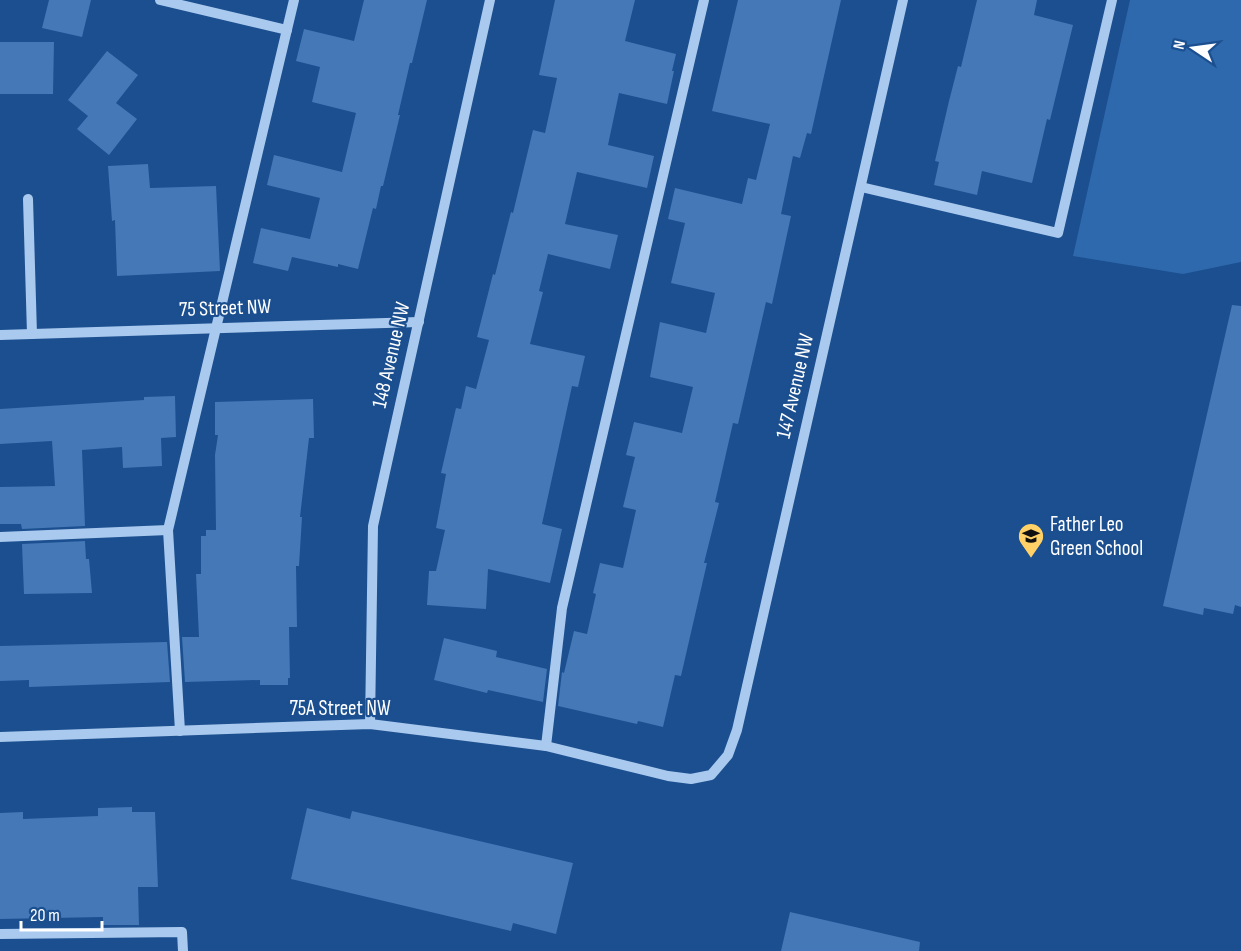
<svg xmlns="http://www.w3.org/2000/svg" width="1241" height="951" font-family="'Sofia Sans Condensed',sans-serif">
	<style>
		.green { fill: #2e69ad }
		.building { fill: #4478b7 }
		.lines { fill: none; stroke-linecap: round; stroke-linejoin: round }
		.minor { stroke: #a9c9ee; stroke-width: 10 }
		.labels { text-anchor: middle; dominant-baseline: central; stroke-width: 4.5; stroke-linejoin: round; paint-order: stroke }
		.street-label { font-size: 21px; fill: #fff; stroke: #1b4f8f }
		.poi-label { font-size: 21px; fill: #fff; stroke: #1b4f8f; text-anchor: start }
	</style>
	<rect width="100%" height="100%" fill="#1b4f8f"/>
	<polygon class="green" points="1130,0 1241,0 1241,262 1183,274 1073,256"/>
	<g class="building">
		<polygon points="49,0 91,0 82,37 42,28"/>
		<polygon points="364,0 427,0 412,63 410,63 398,115 400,115 383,186 381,186 376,209 373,208 358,269 338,264 338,267 292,257 288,271 253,263 261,228 310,239 320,198 267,185 274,155 342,172 356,113 312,102 320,67 296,61 304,29 354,41"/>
		<polygon points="555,0 635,0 625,41 676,54 672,71 674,71 667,104 619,93 608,145 654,156 647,188 577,172 565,224 618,235 610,269 548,254 539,291 543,292 530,344 585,356 578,387 572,386 542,524 562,529 550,583 488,569 486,609 427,605 429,571 436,571 445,530 436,528 446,474 441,473 456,408 461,409 466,386 476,389 489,340 477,337 493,274 495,275 511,212 513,213 533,130 545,133 557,78 539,75"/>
		<polygon points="738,0 841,0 811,134 807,133 800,158 793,156 781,214 791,216 772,304 766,302 738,424 733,423 715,502 719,503 704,563 707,563 681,676 675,675 663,727 638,721 637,724 558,706 562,672 564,673 574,631 587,634 596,594 593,593 600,563 623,568 636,510 623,507 635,457 626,455 634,422 682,433 693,387 650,377 660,322 706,333 715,293 671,283 685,223 668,219 675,188 742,204 748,178 756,180 770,124 712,111"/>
		<polygon points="977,0 1037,0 1034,15 1073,25 1050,120 1047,119 1032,183 982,171 977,195 934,185 939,162 935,161 949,101 958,66 961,67"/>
		<polygon points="0,42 54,42 53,94 0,94"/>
		<polygon points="107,51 138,75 116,103 137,119 109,155 77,129 88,116 68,100"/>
		<polygon points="148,164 150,188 216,186 220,271 117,276 115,220 112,221 108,166"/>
		<polygon points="1232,305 1241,306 1241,607 1235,605 1233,614 1204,608 1203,615 1163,606"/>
		<polygon points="175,396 176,437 161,438 162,466 123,468 122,447 82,450 85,526 22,529 21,524 0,524 0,487 55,486 52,441 0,444 0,409 144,400 144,397"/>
		<polygon points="313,399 314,438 309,438 300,517 302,517 299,566 296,566 297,627 289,627 290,678 288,678 288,685 260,685 260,680 185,682 182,637 199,637 196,574 201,574 201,536 206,536 206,530 216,530 215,455 218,435 215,435 215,402"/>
		<polygon points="85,541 86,559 89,559 92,593 24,594 22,544"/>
		<polygon points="444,638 497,651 496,657 547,669 543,702 488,690 487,693 434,680"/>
		<polygon points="167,642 170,682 29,687 29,680 0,681 0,646"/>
		<polygon points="132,807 132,812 155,812 158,887 138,887 139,925 103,925 103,917 0,919 0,813 23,812 23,819 98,816 98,808"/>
		<polygon points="307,808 350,819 352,811 573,863 556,934 513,923 511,931 291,879"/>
		<polygon points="790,912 920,942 919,951 781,951"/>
	</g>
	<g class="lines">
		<g class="minor">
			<polyline points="160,0 287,30"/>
			<polyline points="861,187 1058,233 1112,0"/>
			<polyline points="28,199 32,334"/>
			<polyline points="0,335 419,322"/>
			<polyline points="0,537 168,530"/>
			<polyline points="370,724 373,526 490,0"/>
			<polyline points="180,731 168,530 294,0"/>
			<polyline points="0,737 370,724 546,746 668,776 691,779 711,775 728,755 737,730 903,0"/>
			<polyline points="546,746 562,608 704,0"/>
			<polyline points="0,934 182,932 183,951"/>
		</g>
	</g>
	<defs>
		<g id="school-pin" transform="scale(1.35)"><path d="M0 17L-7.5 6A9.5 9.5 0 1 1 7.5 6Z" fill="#ffd166" stroke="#1b4f8f"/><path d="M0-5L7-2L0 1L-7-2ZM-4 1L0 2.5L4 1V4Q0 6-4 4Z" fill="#111"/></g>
	</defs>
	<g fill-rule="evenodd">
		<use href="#school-pin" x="1031" y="536"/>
	</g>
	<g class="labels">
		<g class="street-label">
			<text transform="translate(225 308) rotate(-2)">75 Street NW</text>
			<text transform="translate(391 355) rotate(-77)">148 Avenue NW</text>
			<text transform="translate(795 386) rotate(-77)">147 Avenue NW</text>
			<text x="340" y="708">75A Street NW</text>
		</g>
		<g class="poi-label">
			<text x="1050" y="524">Father Leo<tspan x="1050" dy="24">Green School</tspan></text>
		</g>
	</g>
	<g transform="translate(1193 48) rotate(283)" stroke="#1b4f8f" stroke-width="4.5" paint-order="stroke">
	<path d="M0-4.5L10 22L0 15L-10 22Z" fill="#ffffff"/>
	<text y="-9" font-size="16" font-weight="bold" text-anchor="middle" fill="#ffffff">N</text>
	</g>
	<path d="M21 921v9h81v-9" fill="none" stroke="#ffffff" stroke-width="3"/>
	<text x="30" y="921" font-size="18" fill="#ffffff" stroke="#1b4f8f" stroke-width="4.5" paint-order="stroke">20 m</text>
</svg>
